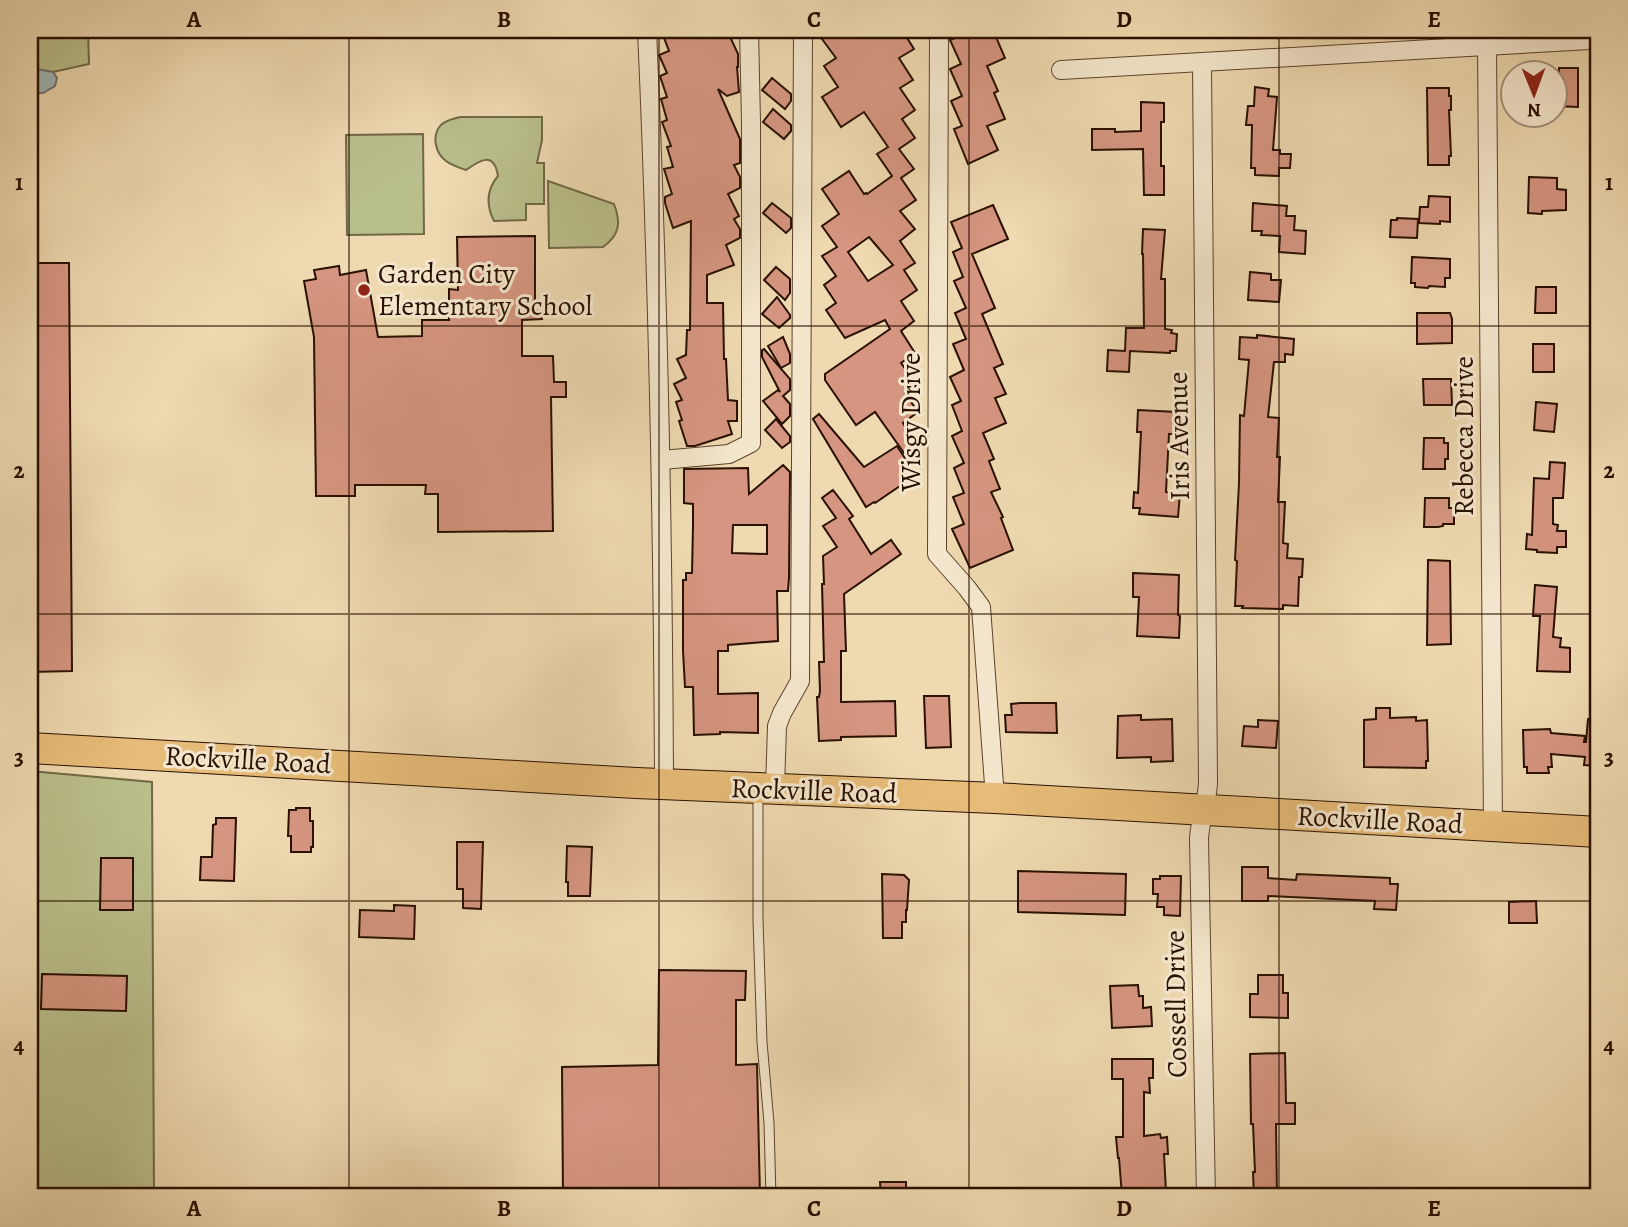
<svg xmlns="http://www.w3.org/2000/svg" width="1628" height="1227" font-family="Alegreya,serif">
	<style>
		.green { fill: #b9bf8b; stroke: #726846; stroke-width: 2 }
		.water { fill: #9fb7b7; stroke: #70746e; stroke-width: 2 }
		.building { fill: #d59580; stroke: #2a1000; stroke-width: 2; fill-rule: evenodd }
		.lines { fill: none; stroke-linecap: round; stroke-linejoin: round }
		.lane-casing { stroke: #5b422c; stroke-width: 11 }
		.street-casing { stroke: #5b422c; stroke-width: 20 }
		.primary-casing { stroke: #2a1000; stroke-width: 32 }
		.lane { stroke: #f4e6cc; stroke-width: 9 }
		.street { stroke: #f4e6cc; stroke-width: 18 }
		.primary { stroke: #e7bc78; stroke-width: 30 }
		.grid { fill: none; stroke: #2a1000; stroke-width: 2; stroke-opacity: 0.55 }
		.poi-dot { fill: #8f2418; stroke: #f4e6cc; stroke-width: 2.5 }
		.labels { text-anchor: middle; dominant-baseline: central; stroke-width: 6; stroke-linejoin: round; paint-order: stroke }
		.poi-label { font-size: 28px; fill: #2a1000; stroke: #f4e6cc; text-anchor: start }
		.street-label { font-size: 28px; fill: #2a1000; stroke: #f4e6cc }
		.neatline { fill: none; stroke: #2a1000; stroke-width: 2.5 }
		.grid-label { font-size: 23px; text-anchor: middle; font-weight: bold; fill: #2a1000 }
	</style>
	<rect width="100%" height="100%" fill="#eed9b0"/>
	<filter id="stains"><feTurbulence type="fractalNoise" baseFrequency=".00286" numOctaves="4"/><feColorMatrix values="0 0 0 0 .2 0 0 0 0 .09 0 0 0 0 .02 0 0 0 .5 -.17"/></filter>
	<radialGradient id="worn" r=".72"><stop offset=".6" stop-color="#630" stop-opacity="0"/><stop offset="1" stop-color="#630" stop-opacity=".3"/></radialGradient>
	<g class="green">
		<polygon points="30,30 88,30 89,64 53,72 30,68"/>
		<path d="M460,117H542V140L537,163H544V204H526V220L494,221C486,205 487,189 498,176C494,151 480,160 466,170C460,168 451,165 446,161C435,153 432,136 440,126C445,120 453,119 460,117Z"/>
		<polygon points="423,134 424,234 347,235 346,135"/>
		<path d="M548,181L614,204C621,222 620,235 603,247L549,248Z"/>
		<polygon points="30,771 152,782 154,1197 30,1197"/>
	</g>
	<polygon class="water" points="30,68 53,72 57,78 55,86 43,93 30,93"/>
	<g class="building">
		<polygon points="661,30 727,30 738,54 738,67 737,67 739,92 727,96 718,89 740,139 740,163 734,165 740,177 740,188 728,194 739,216 734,219 740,229 740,238 726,245 734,265 707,275 707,303 723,303 724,359 726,359 728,400 737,401 737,421 728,421 732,434 695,446 687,446 679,421 682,420 676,402 682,400 674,384 686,378 677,359 686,355 687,330 690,330 691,221 673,228 665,203 665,197 672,194 664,169 673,167 667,147 671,146 662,122 667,120 661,99 667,97 660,76 667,73 659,55 669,51"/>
		<path d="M835,30H902L914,49L899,58L913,80L900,88L915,110L902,119L915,138L899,149L914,169L901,178L916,200L900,211L915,229L900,241L915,263L904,270L917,290L901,301L914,321L901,331L915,353L901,363L917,385L905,393L918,412L903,423L917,445L904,453L875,412L856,425L825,380V374L890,329L885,320L845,338L826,310L836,303L824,285L836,276L822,256L837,247L822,226L839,214L822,189L849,171L864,194L866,193L867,194L892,176L877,154L888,147L864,112L841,127L822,97L838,87L824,66L836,58L822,39ZM869,237L893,265L868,281L848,252Z"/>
		<polygon points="973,30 993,30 1005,58 987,66 998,91 994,93 1005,119 987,126 998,150 968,164 954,129 962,126 951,101 962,96 950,69 961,64 950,40"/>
		<polygon points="1559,68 1578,68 1578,107 1555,106 1555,85 1559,85"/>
		<polygon points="772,78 791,94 791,101 785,109 762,90"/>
		<polygon points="1255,87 1269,89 1268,96 1277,97 1273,150 1280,150 1280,154 1291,154 1290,168 1279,168 1279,176 1255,175 1255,168 1251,168 1252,125 1246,125 1248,106 1254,106"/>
		<polygon points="1427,88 1449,88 1449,96 1451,96 1451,110 1449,110 1451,156 1449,156 1449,165 1428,165"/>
		<polygon points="1141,102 1164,103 1164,122 1161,122 1161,166 1164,166 1164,195 1144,195 1143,149 1092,150 1092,129 1115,129 1115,132 1141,131"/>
		<polygon points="773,109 791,125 791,131 784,139 763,122"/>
		<polygon points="1529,177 1557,178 1557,189 1566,190 1566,210 1542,211 1542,214 1528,213"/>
		<polygon points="1429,196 1450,197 1450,222 1440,221 1440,224 1419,223 1420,207 1428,207"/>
		<polygon points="772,203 791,218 791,228 786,233 763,213"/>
		<polygon points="1253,203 1287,206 1286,216 1295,216 1294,230 1306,231 1305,254 1279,252 1280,236 1261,235 1262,231 1252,231"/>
		<polygon points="993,205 1008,239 972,254 995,308 982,314 1003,364 994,368 1006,394 995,398 1006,423 983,433 994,459 989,461 1000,489 991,492 1003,517 1001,518 1013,550 970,568 952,529 964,524 953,497 964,493 954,468 964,463 952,436 962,431 952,405 961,401 950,377 964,370 953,344 966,339 955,313 966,308 954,281 963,277 953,252 962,248 951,222"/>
		<polygon points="1397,218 1418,219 1417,238 1390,237 1391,220 1397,220"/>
		<polygon points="1143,229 1165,230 1161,279 1165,279 1165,329 1172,330 1171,333 1177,334 1176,351 1170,351 1170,353 1130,351 1129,372 1107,371 1108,350 1125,351 1126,328 1144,328 1143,254 1142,254"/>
		<polygon points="535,236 535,306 541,306 542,319 522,320 522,356 553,356 554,382 566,382 566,397 551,397 553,531 438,532 438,494 425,494 426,485 355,485 355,496 316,496 314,337 304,281 316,279 314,270 339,266 340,275 366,270 378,337 422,336 422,320 449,320 449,289 458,290 457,237"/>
		<polygon points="1412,257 1450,259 1450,278 1445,278 1445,287 1429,286 1428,288 1415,287 1415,283 1411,283"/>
		<polygon points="30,263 69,263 72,671 30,672"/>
		<polygon points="776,267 790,279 790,293 785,300 764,280"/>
		<polygon points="1250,272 1271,274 1271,280 1281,280 1279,302 1248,300"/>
		<polygon points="1536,287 1556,287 1556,313 1535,313"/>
		<polygon points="777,297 790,315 790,318 779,328 762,314"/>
		<polygon points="1417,313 1450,313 1452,319 1452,343 1417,344"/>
		<polygon points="1257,335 1294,339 1293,355 1285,354 1285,362 1274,362 1268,417 1279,418 1277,457 1280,457 1278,502 1285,502 1283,543 1288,544 1287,558 1303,559 1302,577 1299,577 1298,606 1283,605 1283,609 1242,608 1243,606 1235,606 1237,561 1235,560 1239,483 1240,415 1244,416 1249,360 1239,359 1240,337 1257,338"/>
		<polygon points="783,337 790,354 790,363 781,368 768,346"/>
		<rect x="1533" y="344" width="21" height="28"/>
		<polygon points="764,349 790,379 790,390 783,396 790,404 790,416 782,424 763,401 778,390 780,392 762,357 762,350"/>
		<polygon points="1423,379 1451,379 1452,405 1424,405"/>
		<polygon points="1536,402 1557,404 1554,432 1534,430"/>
		<polygon points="1138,410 1177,412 1176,434 1169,434 1166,492 1180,493 1178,517 1139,514 1140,508 1133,508 1134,492 1138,493 1141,432 1137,432"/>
		<polygon points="819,414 864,467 897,446 916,475 875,503 874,502 866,507 813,419"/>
		<polygon points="776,419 790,436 790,442 782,448 765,430"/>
		<polygon points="1424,438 1444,438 1444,443 1448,443 1448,459 1445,459 1445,469 1423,469"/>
		<polygon points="1550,462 1565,463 1563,498 1553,498 1553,524 1558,525 1557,531 1566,531 1566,547 1557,547 1557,553 1537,552 1537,550 1526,549 1527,534 1532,535 1534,478 1549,479"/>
		<path d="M783,465L790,472L789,578L788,591H777L778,641L728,645V651H718V694L758,693V733L720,732V734L694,735L693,687H685L683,651V580H686V573H692L693,525V504L684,503V469L748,468L749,494ZM733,525H767V554L732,553Z"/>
		<polygon points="833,490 853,516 849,519 871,554 891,540 901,554 844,594 846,651 841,651 841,702 895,701 896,736 841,737 841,740 819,741 817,697 819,697 820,691 819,662 824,662 822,584 824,584 823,556 837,547 823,526 836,518 822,498"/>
		<polygon points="1425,498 1449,498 1449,508 1454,508 1454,524 1443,524 1443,526 1438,527 1424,527"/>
		<polygon points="1428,560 1450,561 1451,644 1427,645"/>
		<polygon points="1133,573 1179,575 1178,615 1180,616 1179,638 1137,636 1139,597 1133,597"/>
		<polygon points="1535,585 1557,587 1553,637 1561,638 1560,647 1570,648 1570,672 1537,671 1540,616 1533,616"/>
		<polygon points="924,696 949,696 951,747 926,748"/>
		<polygon points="1020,703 1056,703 1057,733 1006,732 1005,715 1012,715 1011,704"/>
		<polygon points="1376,708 1390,708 1390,718 1416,717 1416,721 1427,720 1428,761 1426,761 1426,768 1364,767 1364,720 1376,719"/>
		<polygon points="1141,715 1141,720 1172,719 1173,761 1151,762 1151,757 1117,758 1118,716"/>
		<polygon points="1588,719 1598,720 1598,766 1584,765 1585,757 1551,754 1552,767 1548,767 1549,773 1527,773 1527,767 1524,767 1523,730 1550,729 1551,733 1585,736 1584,742 1586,742"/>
		<polygon points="1258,720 1278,721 1276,748 1242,746 1244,726 1258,727"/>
		<polygon points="296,808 310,808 310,821 313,821 313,847 311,847 311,852 291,852 291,836 288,836 289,810 296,810"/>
		<polygon points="216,818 236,818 234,881 200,880 201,857 212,857 213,825 216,824"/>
		<polygon points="457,842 483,842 481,909 463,908 463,889 457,889"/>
		<polygon points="567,846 592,847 590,896 568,896 568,882 566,882"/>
		<polygon points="101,858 133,858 133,910 100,910"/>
		<polygon points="1242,867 1268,867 1268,878 1296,880 1297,874 1390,878 1390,884 1398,884 1396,910 1374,909 1375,901 1268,896 1268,901 1242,901"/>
		<polygon points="1018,871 1126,874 1125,915 1018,912"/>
		<polygon points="882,874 904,875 909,880 907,910 906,910 906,922 902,922 902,938 883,938"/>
		<polygon points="1160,876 1181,876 1180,916 1164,915 1164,907 1157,907 1158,894 1153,894 1153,879 1160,879"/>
		<polygon points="1536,901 1537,923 1509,923 1509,902"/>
		<polygon points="394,905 415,906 414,939 359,937 360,910 394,911"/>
		<polygon points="659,970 746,971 745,1000 736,1000 736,1065 757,1064 760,1197 563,1197 562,1067 658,1065"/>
		<polygon points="42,974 127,976 126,1011 41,1009"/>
		<polygon points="1258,975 1283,975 1283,993 1288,993 1288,1018 1250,1017 1250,994 1258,994"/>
		<polygon points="1138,985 1139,996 1143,996 1143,1008 1151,1007 1152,1026 1112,1028 1110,986"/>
		<polygon points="1285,1053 1286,1103 1295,1103 1295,1124 1276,1124 1277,1197 1254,1197 1253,1172 1255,1172 1253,1124 1251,1124 1250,1054"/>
		<polygon points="1112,1059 1153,1059 1153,1078 1149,1078 1150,1093 1144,1092 1144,1136 1160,1134 1161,1138 1167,1137 1168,1154 1164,1154 1166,1192 1162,1192 1162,1194 1122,1196 1119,1158 1118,1158 1116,1137 1123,1137 1123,1079 1112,1079"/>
		<polygon points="880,1182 906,1182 906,1197 881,1197"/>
	</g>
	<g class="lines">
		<g class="lane-casing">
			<polyline id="lane" points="758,791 758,920 762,1042 769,1123 771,1197"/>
		</g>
		<g class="street-casing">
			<g id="street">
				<path d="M647,30C658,281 663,532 664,784"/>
				<polyline points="939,30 937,554 967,588 981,607 995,798"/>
				<polyline points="1487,45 1493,827"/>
				<path d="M1202,62L1208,783C1207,802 1200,820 1199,839L1206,1197"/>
				<polyline points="1061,70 1590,40"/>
				<polyline points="662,460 729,454 751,443 751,122 749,30"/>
				<polyline points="775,789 777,726 782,713 800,681 803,30"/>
			</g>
		</g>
		<g class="primary-casing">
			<polyline id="primary" points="30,748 636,783 995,798 1598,832"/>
		</g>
		<use href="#lane" class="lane"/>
		<use href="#street" class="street"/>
		<use href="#primary" class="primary"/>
	</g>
	<path class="grid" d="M349,30V1197M659,30V1197M969,30V1197M1279,30V1197M30,326H1598M30,614H1598M30,901H1598"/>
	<circle class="poi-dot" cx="364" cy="290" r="7"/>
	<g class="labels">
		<g class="poi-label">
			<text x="378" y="274">Garden City<tspan x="378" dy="32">Elementary School</tspan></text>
		</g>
		<g class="street-label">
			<text transform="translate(911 422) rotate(-90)">Wisgy Drive</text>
			<text transform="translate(1179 436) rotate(-91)">Iris Avenue</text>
			<text transform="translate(1464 436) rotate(-90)">Rebecca Drive</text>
			<text transform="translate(248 760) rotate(3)">Rockville Road</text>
			<text transform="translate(814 791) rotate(2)">Rockville Road</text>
			<text transform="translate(1380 820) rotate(3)">Rockville Road</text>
			<text transform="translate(1176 1004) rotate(-91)">Cossell Drive</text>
		</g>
	</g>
	<rect width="1628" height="1227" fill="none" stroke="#eed9b0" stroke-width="77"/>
	<g transform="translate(1534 94) rotate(179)"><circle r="33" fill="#f4e6cc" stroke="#a3907a" stroke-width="2"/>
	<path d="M0-5L12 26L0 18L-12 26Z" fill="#8f2418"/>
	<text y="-10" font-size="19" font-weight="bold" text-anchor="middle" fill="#2a1000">N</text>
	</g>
	<rect x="38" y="38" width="1552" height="1150" class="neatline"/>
	<g class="grid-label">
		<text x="194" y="27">A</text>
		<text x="504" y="27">B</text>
		<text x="814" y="27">C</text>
		<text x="1124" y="27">D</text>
		<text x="1434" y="27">E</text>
		<text x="19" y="190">1</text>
		<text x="1609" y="190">1</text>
		<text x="19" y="478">2</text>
		<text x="1609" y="478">2</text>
		<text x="19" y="765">3</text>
		<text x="1609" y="765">3</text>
		<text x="19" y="1053">4</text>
		<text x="1609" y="1053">4</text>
		<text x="194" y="1216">A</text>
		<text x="504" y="1216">B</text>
		<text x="814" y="1216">C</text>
		<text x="1124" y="1216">D</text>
		<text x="1434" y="1216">E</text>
	</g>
	<rect width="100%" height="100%" filter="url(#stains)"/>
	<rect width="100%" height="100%" fill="url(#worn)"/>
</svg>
